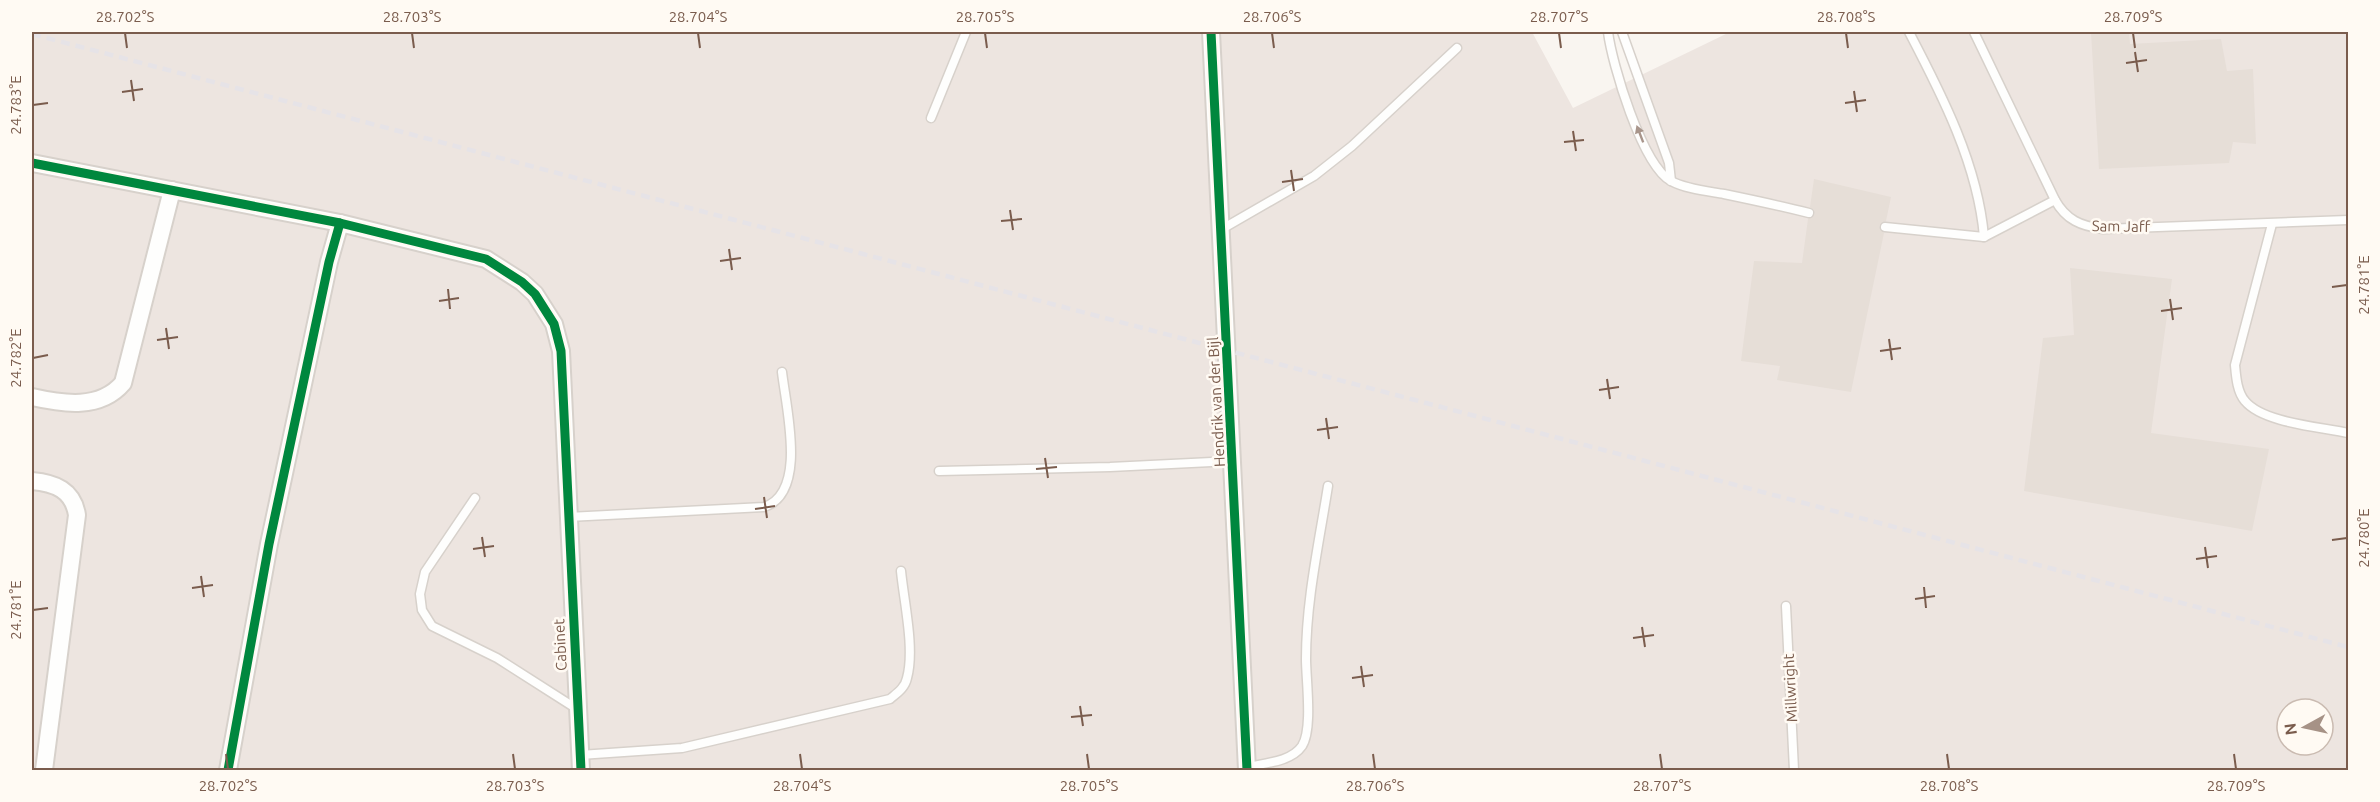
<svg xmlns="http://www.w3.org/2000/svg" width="2380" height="802" font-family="Ubuntu,sans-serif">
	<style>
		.industrial { fill: #ede5e0; fill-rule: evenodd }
		.building { fill: #e6ded7 }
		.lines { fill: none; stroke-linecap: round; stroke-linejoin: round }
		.lane-casing { stroke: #d7d1cb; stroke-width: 11 }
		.street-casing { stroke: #d7d1cb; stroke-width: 20 }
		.lane { stroke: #fefefd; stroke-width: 8 }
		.street { stroke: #fefefd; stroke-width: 16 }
		.rail { stroke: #e6e3e7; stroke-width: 4.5; stroke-dasharray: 9 6; stroke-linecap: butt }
		.cycleway-casing { stroke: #fffaf3; stroke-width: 13 }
		.cycleway { stroke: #00873e; stroke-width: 9 }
		.oneway { fill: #a8958b }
		.ticks { fill: none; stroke: #7a5c4d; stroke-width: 2 }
		.labels { text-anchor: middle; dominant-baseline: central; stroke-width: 5; stroke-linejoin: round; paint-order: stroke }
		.street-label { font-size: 15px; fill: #7a5c4d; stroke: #fffaf3 }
		.neatline { fill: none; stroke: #7a5c4d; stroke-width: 2 }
		.ticks-label { font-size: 15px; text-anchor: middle; fill: #7a5c4d }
	</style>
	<rect width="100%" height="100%" fill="#f9f5f0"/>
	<path class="industrial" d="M32,32H1532L1573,108L1730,32H2348V770H32ZM2287,709H2323V745H2287Z"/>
	<g class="building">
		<polygon points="2091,32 2129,32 2130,44 2221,39 2227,71 2253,69 2256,144 2233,142 2229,163 2099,169"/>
		<polygon points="1814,179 1891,197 1886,221 1879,226 1884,233 1851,392 1777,380 1780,366 1741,361 1754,261 1802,263 1808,219 1815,214 1810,207"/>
		<polygon points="2070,268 2172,279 2151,433 2269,449 2252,531 2024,491 2043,338 2074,335"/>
	</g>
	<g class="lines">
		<g class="lane-casing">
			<g id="lane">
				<path d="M1608,32C1612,64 1642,165 1671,181C1686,189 1707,191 1724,194C1753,200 1781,206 1809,213"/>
				<polyline points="1622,32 1669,163 1671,181"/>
				<path d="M1909,32C1942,95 1978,165 1984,237"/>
				<path d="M1974,32L2055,200C2066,220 2081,226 2103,229L2348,220"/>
				<polyline points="931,118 966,32"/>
				<path d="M2272,224L2235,365C2236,376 2237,392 2245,401C2263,423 2321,427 2348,433"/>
				<polyline points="1885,227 1984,237 2055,200"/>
				<polyline points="1222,229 1314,176 1352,146 1457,48"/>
				<polyline points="939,471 1110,467 1232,461"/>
				<polyline points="475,498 425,572 420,594 422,610 432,626 497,658 577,709"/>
				<path d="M568,517L764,507C808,493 786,408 782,372"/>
				<polyline points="1786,606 1794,770"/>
				<path d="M580,755L682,748L890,699C897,693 905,688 907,678C915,649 904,602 901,571"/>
				<path d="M1247,767C1265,763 1291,762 1302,746C1313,729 1306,680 1306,659C1306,601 1319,543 1328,486"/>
			</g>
		</g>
		<g class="street-casing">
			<g id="street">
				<polyline points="1211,32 1247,770"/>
				<polyline points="32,163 340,223 486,259 522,282 535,294 554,324 561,351 581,770"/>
				<path d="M32,397C63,404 100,410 123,383L172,190"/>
				<path d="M32,481C55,483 73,490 77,515L44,770"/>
				<polyline points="228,770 269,544 329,262 340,223"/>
			</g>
		</g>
		<use href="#lane" class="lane"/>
		<use href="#street" class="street"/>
		<polyline class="rail" points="32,34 2348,647"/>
		<g class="cycleway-casing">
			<g id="cycleway">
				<polyline points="1211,32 1247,770"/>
				<polyline points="32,163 340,223 486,259 522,282 535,294 554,324 561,351 581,770"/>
				<polyline points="228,770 269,544 329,262 340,223"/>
			</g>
		</g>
		<use href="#cycleway" class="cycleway"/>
	</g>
	<defs><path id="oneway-solid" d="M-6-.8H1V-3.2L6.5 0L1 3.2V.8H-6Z" transform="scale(1.5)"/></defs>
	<use class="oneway" href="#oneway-solid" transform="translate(1640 134) rotate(-111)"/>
	<path class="ticks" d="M125,33L127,48M412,33L414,48M698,33L700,48M985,33L987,48M1272,33L1274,48M1559,33L1561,48M1846,33L1848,48M2133,33L2135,48M2135,52L2138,72M2126,63L2147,60M131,80L134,101M1854,91L1857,112M122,92L143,89M1845,103L1866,100M33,105L48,103M1573,131L1576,151M1564,142L1584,140M1291,170L1294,191M1282,182L1303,179M1010,210L1013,230M1001,221L1022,219M729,249L732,270M720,261L741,258M2332,287L2347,285M448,289L450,309M2170,299L2173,320M439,301L459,298M2161,311L2182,308M166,328L169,349M1889,339L1892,360M157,340L178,337M1880,351L1901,348M33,358L48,355M1607,379L1610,399M1599,390L1619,387M1326,418L1329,439M1317,430L1338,427M1045,458L1048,478M1036,469L1057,467M764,497L767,518M755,509L775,506M482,537L485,557M2332,540L2347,538M2205,547L2208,568M473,549L494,546M2196,559L2217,556M201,576L204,597M1924,587L1926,608M192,588L213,585M1915,599L1935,596M33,610L48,608M1642,627L1645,647M1633,638L1654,635M1361,666L1364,687M1352,678L1373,675M1080,706L1083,726M1071,717L1092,715M226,754L228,769M513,754L515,769M800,754L802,769M1087,754L1089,769M1373,754L1375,769M1660,754L1662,769M1947,754L1949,769M2234,754L2236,769"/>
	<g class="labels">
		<g class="street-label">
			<text transform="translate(2121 226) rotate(1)">Sam Jaff</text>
			<text transform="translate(1216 402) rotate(-93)">Hendrik van der Bijl</text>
			<text transform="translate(560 645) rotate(-93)">Cabinet</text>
			<text transform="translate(1790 688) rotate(-93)">Millwright</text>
		</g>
	</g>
	<rect width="2380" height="802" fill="none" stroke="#fffaf3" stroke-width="66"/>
	<g transform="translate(2305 727) rotate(262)"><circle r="28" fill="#fffaf3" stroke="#cabbb1" stroke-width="1.5"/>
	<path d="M0-4.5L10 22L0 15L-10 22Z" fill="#a69286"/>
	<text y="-9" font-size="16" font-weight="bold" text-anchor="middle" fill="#7a5c4d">N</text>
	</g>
	<rect x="33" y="33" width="2314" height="736" class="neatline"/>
	<g class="ticks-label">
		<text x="125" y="22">28.702°S</text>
		<text x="412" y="22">28.703°S</text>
		<text x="698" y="22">28.704°S</text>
		<text x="985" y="22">28.705°S</text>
		<text x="1272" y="22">28.706°S</text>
		<text x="1559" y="22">28.707°S</text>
		<text x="1846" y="22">28.708°S</text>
		<text x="2133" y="22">28.709°S</text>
		<text transform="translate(16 105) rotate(-90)" y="5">24.783°E</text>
		<text transform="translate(2364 285) rotate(-90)" y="5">24.781°E</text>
		<text transform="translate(16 358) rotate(-90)" y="5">24.782°E</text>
		<text transform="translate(2364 538) rotate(-90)" y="5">24.780°E</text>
		<text transform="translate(16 610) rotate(-90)" y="5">24.781°E</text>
		<text x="228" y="791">28.702°S</text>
		<text x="515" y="791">28.703°S</text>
		<text x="802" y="791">28.704°S</text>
		<text x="1089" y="791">28.705°S</text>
		<text x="1375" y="791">28.706°S</text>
		<text x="1662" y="791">28.707°S</text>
		<text x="1949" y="791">28.708°S</text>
		<text x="2236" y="791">28.709°S</text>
	</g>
</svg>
